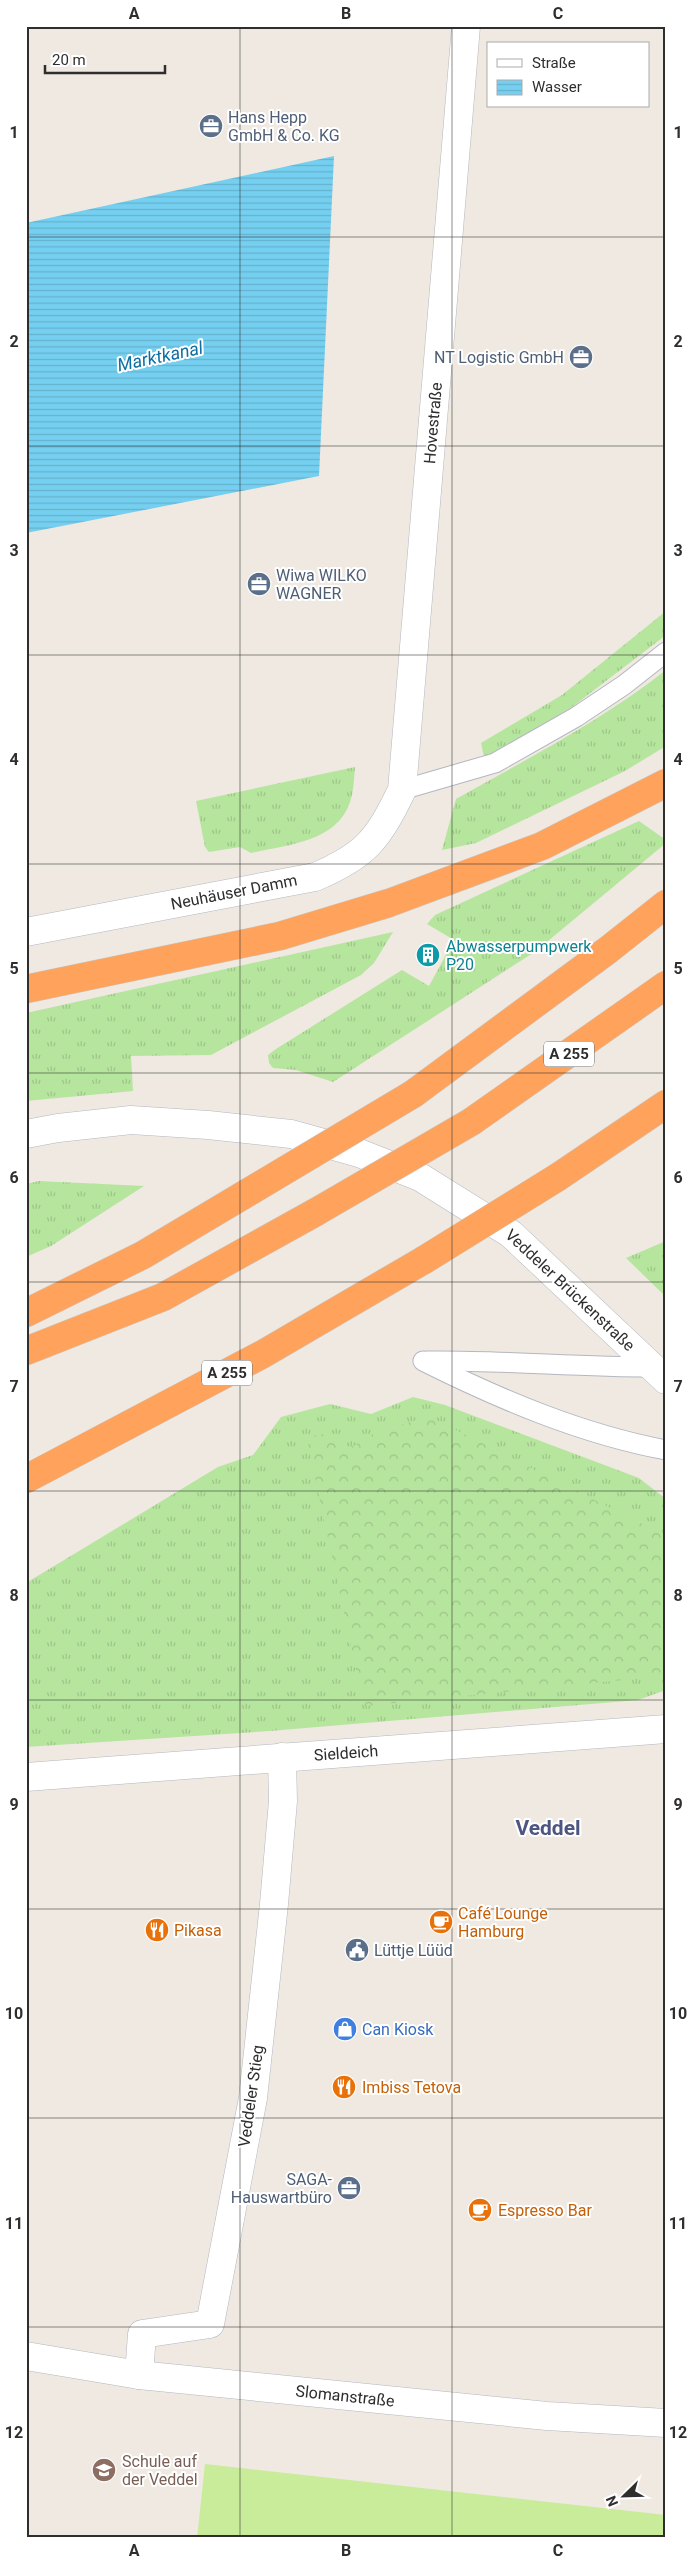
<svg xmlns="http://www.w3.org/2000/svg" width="692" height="2564" font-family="Roboto,sans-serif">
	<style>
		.grass { fill: url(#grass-tufts) }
		.forest { fill: url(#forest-crowns) }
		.pitch { fill: #c9ec9a }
		.water { fill: url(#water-rules) }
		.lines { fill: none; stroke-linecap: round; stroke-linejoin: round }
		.service-casing { stroke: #b4b7c1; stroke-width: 21 }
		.pedestrian-casing { stroke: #b4b7c1; stroke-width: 29 }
		.minor-casing { stroke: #b4b7c1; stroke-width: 29 }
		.tertiary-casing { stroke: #b4b7c1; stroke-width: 29 }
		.motorway-casing { stroke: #c9c9c9; stroke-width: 29 }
		.service { stroke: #fff; stroke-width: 19 }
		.pedestrian { stroke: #fff; stroke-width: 28 }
		.minor { stroke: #fff; stroke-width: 28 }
		.tertiary { stroke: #fff; stroke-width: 28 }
		.motorway { stroke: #ffa35c; stroke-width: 28 }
		.motorway-bridge-casing { stroke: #c9c9c9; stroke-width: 29; stroke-linecap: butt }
		.motorway-bridge { stroke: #ffa35c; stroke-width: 28 }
		.grid { fill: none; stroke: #2e2e2e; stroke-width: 1; stroke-opacity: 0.55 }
		.labels { text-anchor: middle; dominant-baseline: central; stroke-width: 4; stroke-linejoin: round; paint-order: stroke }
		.shield { fill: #fff; stroke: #6d6d6d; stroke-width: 1 }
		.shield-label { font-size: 15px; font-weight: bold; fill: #2e2e2e }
		.service-label { font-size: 16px; fill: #4e5e75; stroke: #fff; text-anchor: start }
		.street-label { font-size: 16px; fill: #2e2e2e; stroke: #fff }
		.culture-label { font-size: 16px; fill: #0d838f; stroke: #fff; text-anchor: start }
		.food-label { font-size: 16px; fill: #c56008; stroke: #fff; text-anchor: start }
		.shop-label { font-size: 16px; fill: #366cbe; stroke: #fff; text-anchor: start }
		.education-label { font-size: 16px; fill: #785e54; stroke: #fff; text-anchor: start }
		.water-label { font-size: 18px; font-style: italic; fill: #0d6fa3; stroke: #fff }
		.district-label { font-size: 21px; font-weight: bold; fill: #4d5680; stroke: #fff }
		.neatline { fill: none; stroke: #2e2e2e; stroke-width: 2 }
		.grid-label { font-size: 16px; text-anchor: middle; font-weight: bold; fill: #2e2e2e }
	</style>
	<defs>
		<pattern id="grass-tufts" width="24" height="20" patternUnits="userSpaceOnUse" patternTransform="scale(1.25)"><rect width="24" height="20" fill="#b6e59e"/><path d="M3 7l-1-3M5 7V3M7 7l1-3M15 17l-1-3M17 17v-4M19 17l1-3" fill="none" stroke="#9dc588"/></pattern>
		<pattern id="forest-crowns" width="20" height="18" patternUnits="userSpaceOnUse" patternTransform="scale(1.25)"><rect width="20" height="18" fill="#b6e59e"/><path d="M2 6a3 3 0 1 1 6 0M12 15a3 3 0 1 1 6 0" fill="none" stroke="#9dc588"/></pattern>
		<pattern id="water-rules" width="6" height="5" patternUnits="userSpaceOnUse" patternTransform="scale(1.25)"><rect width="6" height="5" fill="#75cff0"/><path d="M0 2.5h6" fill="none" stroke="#66b2ce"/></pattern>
	</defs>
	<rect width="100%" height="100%" fill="#efe9e1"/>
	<g class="grass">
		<polygon points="666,611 666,635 572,707 493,754 484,757 481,743 562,695"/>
		<path d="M666,670V746L625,771L476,843L442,850L456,799C527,759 601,721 666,670Z"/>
		<path d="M355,767C354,777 354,791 350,802C337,842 286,845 251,853L240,847L209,852L205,847L196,801Z"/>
		<polygon points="639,821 666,840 666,843 536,951 333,1082 296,1070 273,1068 269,1063 268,1055 276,1049 402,970 429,986 454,940 427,924 435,915"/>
		<polygon points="393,932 374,963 361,975 211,1055 131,1056 133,1091 26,1101 26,1013"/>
		<polygon points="39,1181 144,1186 51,1246 26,1257 26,1184"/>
		<polygon points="666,1241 666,1297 626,1258"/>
		<polygon points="413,1397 445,1405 639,1478 666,1499 666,1690 638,1700 270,1731 26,1747 26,1583 218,1467 253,1455 281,1417 330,1404 371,1414"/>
	</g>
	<polygon class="forest" points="428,1416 666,1536 666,1668 654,1677 364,1706 308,1445 315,1435 328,1434 342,1453 371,1435"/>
	<polygon class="pitch" points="205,2464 666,2515 666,2538 197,2538"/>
	<polygon class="water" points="334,156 319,476 26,533 26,223"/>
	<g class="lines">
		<g class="service-casing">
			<g id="service">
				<polyline points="402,790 495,763 576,717 624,685 666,652"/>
				<path d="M423,1361C499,1399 581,1434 666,1450"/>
				<path d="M427,1361C502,1360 576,1367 651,1367"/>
			</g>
		</g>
		<g class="pedestrian-casing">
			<polyline id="pedestrian" points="139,2375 142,2334 210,2324 253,2098 274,1904 283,1801 282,1757"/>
		</g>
		<g class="minor-casing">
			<g id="minor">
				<path d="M26,932L315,877C367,855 378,839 402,790L466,26"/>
				<polyline points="26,1777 666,1729"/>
				<polyline points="26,2356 139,2375 547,2416 666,2423"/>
			</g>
		</g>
		<g class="tertiary-casing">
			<polyline id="tertiary" points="26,1134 58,1128 131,1120 208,1125 291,1134 359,1153 420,1177 511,1234 666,1380"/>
		</g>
		<g class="motorway-casing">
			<g id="motorway">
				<polyline points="26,989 280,936 389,903 542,846 666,783"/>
				<polyline points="413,1094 608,950 666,904"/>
				<polyline points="471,1122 666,985"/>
				<polyline points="558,1177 666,1104"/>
				<polyline points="26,1313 143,1255 242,1196"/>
				<polyline points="26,1351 163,1297 316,1212"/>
				<polyline points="26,1479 263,1354 424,1260"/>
			</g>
		</g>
		<use href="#service" class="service"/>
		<use href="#pedestrian" class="pedestrian"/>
		<use href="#minor" class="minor"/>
		<use href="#tertiary" class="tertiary"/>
		<use href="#motorway" class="motorway"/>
		<g class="motorway-bridge-casing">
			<g id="motorway-bridge">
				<polyline points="242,1196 413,1094"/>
				<polyline points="316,1212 471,1122"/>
				<polyline points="424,1260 558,1177"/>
			</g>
		</g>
		<use href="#motorway-bridge" class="motorway-bridge"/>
	</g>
	<path class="grid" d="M240,26V2538M452,26V2538M26,237H666M26,446H666M26,655H666M26,864H666M26,1073H666M26,1282H666M26,1491H666M26,1700H666M26,1909H666M26,2118H666M26,2327H666"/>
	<defs>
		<g id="office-disc" transform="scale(1.25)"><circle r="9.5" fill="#5c6f8a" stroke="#fff"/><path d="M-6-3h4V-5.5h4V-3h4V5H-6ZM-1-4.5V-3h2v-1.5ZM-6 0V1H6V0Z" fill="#fff"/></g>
		<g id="building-disc" transform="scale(1.25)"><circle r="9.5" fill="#0f9aa8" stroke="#fff"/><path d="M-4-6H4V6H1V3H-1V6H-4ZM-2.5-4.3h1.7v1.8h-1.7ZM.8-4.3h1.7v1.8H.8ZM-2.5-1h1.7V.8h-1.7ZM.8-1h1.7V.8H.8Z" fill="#fff"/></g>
		<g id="cafe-disc" transform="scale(1.25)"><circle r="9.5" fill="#e8710a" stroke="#fff"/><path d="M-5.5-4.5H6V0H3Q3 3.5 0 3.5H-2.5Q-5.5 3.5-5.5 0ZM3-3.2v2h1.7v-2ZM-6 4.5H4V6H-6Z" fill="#fff"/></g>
		<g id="restaurant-disc" transform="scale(1.25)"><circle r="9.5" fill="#e8710a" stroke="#fff"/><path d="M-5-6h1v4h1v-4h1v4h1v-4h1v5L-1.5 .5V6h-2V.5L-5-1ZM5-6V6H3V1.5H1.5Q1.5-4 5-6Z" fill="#fff"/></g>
		<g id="civic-disc" transform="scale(1.25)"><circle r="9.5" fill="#5c6f8a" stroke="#fff"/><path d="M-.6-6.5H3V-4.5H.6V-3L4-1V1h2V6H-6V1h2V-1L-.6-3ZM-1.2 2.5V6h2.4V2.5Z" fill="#fff"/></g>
		<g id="shop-disc" transform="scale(1.25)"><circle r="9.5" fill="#3f7fe0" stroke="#fff"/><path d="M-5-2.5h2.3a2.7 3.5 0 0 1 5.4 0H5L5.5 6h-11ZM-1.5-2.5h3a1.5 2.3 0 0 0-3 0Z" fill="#fff"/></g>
		<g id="school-disc" transform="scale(1.25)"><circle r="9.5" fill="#8d6e63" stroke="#fff"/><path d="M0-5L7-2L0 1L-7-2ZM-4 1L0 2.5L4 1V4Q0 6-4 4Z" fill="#fff"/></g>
	</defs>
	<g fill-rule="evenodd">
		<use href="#office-disc" x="211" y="126"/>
		<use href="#office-disc" x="581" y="357"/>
		<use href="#office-disc" x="259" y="584"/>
		<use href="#building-disc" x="428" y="955"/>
		<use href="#cafe-disc" x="441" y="1922"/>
		<use href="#restaurant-disc" x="157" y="1930"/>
		<use href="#civic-disc" x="357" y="1950"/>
		<use href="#shop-disc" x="345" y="2029"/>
		<use href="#restaurant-disc" x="344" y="2087"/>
		<use href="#office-disc" x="349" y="2188"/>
		<use href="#cafe-disc" x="480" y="2210"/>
		<use href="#school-disc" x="104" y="2470"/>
	</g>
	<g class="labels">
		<g class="shield">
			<rect x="544" y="1041.5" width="50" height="25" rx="4"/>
			<rect x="202" y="1360.5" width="50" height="25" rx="4"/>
		</g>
		<g class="shield-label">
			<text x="569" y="1054">A 255</text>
			<text x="227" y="1373">A 255</text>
		</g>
		<g class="service-label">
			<text x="228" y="117">Hans Hepp<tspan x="228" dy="18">GmbH &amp; Co. KG</tspan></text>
			<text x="564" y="357" text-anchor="end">NT Logistic GmbH</text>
			<text x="276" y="575">Wiwa WILKO<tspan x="276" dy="18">WAGNER</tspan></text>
			<text x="374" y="1950">Lüttje Lüüd</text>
			<text x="332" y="2179" text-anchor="end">SAGA-<tspan x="332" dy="18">Hauswartbüro</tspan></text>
		</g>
		<g class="street-label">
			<text transform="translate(433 423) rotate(-85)">Hovestraße</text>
			<text transform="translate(234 892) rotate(-11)">Neuhäuser Damm</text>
			<text transform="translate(570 1290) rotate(43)">Veddeler Brückenstraße</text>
			<text transform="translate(346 1753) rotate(-4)">Sieldeich</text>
			<text transform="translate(251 2096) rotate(-82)">Veddeler Stieg</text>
			<text transform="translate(345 2396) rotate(6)">Slomanstraße</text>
		</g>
		<g class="culture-label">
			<text x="446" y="946">Abwasserpumpwerk<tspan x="446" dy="18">P20</tspan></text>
		</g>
		<g class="food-label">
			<text x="458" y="1913">Café Lounge<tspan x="458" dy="18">Hamburg</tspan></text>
			<text x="174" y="1930">Pikasa</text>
			<text x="362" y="2087">Imbiss Tetova</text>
			<text x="498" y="2210">Espresso Bar</text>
		</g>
		<g class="shop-label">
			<text x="362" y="2029">Can Kiosk</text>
		</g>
		<g class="education-label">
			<text x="122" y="2461">Schule auf<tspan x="122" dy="18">der Veddel</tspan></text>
		</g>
		<g class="water-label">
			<text transform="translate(160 356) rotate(-12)">Marktkanal</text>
		</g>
		<g class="district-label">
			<text x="548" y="1828">Veddel</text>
		</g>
	</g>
	<rect width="692" height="2564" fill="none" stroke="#ffffff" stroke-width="55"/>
	<rect x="487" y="42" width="162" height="65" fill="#ffffff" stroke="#ababab"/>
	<rect x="497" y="59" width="25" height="8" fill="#ffffff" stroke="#ababab"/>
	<text x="532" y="68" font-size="15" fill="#2e2e2e">Straße</text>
	<rect x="497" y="80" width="25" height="15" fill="url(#water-rules)" stroke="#ababab"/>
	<text x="532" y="92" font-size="15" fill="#2e2e2e">Wasser</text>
	<g transform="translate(624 2496) rotate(247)" stroke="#ffffff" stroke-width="4" paint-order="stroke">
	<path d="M0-4L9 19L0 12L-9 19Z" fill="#2e2e2e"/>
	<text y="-8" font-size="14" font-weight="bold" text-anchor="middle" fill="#2e2e2e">N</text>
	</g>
	<path d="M45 65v8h120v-8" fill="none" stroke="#2e2e2e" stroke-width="2.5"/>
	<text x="52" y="65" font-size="15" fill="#2e2e2e" stroke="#ffffff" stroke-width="4" paint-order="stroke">20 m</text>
	<rect x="28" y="28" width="636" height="2508" class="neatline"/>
	<g class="grid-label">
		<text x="134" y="19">A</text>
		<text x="346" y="19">B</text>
		<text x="558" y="19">C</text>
		<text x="14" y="138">1</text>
		<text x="678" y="138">1</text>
		<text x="14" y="347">2</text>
		<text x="678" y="347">2</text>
		<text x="14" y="556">3</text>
		<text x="678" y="556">3</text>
		<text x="14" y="765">4</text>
		<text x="678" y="765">4</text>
		<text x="14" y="974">5</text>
		<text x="678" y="974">5</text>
		<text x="14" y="1183">6</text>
		<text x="678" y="1183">6</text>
		<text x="14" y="1392">7</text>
		<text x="678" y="1392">7</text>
		<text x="14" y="1601">8</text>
		<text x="678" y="1601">8</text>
		<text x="14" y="1810">9</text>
		<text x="678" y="1810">9</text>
		<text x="14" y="2019">10</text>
		<text x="678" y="2019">10</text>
		<text x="14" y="2229">11</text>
		<text x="678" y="2229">11</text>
		<text x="14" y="2438">12</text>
		<text x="678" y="2438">12</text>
		<text x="134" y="2556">A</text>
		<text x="346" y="2556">B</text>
		<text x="558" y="2556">C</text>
	</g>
</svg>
